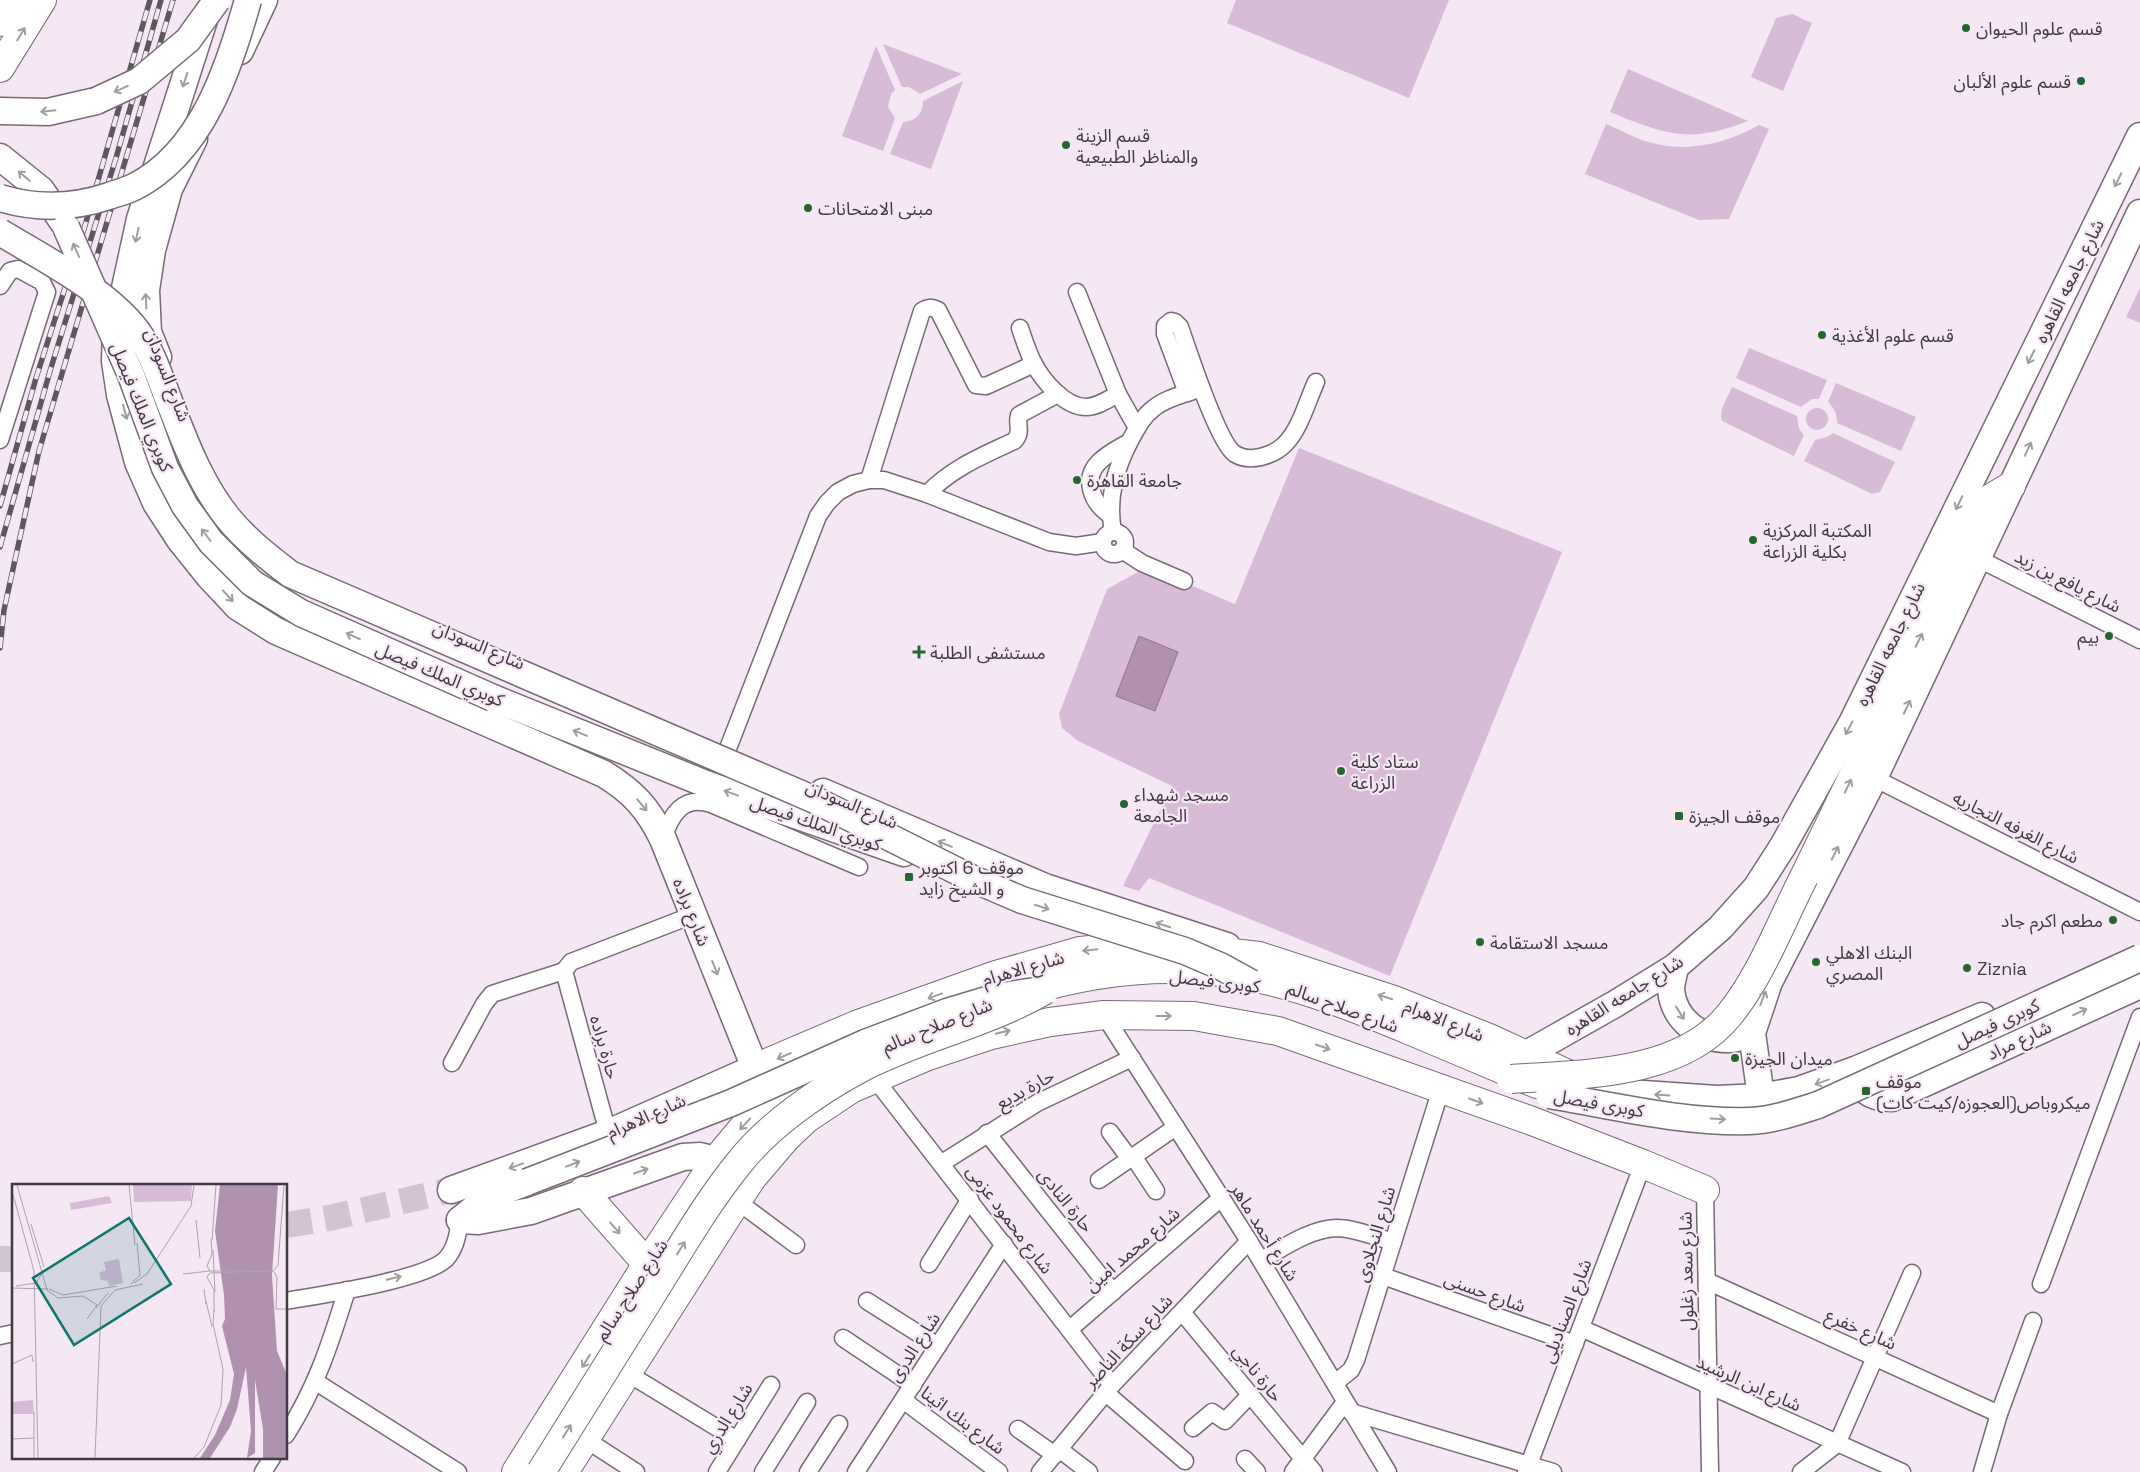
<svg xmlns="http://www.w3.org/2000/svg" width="2140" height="1472" font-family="'Space Grotesk','Noto Sans Arabic',sans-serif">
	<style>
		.green { fill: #d7bbd7 }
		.water { fill: #b091af; stroke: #8e778e }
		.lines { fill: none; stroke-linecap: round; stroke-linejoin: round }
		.primary-tunnel { stroke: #d2c5d1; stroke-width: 26; stroke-dasharray: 26 13; stroke-linecap: butt }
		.minor-casing { stroke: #776a76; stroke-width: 19 }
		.secondary-casing { stroke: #776a76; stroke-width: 26 }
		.primary-casing { stroke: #776a76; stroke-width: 29 }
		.trunk-casing { stroke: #776a76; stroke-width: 30 }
		.motorway-casing { stroke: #776a76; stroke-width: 30 }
		.minor { stroke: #fff; stroke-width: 16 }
		.secondary { stroke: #fff; stroke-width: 24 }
		.primary { stroke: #fff; stroke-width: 26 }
		.trunk { stroke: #fff; stroke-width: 28 }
		.motorway { stroke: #fff; stroke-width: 28 }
		.rail-casing { stroke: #5e575e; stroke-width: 5.5 }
		.rail { stroke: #f6e7f5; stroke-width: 4; stroke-dasharray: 11; stroke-linecap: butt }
		.primary-bridge-casing { stroke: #776a76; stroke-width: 29; stroke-linecap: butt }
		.trunk-bridge-casing { stroke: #776a76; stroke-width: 30; stroke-linecap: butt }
		.primary-bridge { stroke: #fff; stroke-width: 26 }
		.trunk-bridge { stroke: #fff; stroke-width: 28 }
		.oneway { stroke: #a09da0 }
		.poi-dot { fill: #256630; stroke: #f6e7f5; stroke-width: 2 }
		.labels { text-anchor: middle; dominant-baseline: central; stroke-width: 4.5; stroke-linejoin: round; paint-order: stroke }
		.poi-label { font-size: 18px; fill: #403b40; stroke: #f6e7f5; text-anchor: start }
		.street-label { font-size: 18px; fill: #403b40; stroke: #f6e7f5 }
		.inset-road { fill: none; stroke: #ada2ad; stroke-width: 1 }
		.view { fill: #0f766e; fill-opacity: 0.15; stroke: #0f766e; stroke-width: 2.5 }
		.inset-edge { fill: none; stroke: #403b40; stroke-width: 2.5 }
	</style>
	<rect width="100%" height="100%" fill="#f6e7f5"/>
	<g class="green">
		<polygon points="1236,0 1449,0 1409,98 1227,23"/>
		<polygon points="1792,14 1812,23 1783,91 1751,77 1776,18"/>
		<polygon points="883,44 962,74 920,94 909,87 902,87"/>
		<polygon points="876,46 895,90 891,94 888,107 895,118 883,151 842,136"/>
		<path d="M1628,69L1748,121C1690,144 1666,135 1610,112Z"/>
		<path d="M963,81L931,169L890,154L903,122C916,121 923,114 923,101Z"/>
		<path d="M1606,124C1621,130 1636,139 1652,143C1689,153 1727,143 1759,125L1769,129L1729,219L1699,220L1585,174Z"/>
		<polygon points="2140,288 2140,323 2126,317"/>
		<polygon points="1749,348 1827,380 1819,399 1812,399 1801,407 1736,378"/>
		<path d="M1836,383L1916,417L1901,451L1837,423C1837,414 1835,409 1828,402Z"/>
		<path d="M1732,387L1797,416L1799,429L1804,435L1794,456L1722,421C1718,411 1728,397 1732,387Z"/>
		<circle cx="1817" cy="419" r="11"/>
		<polygon points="1833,433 1895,462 1880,492 1872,494 1804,461 1815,440 1827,437"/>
		<polygon points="1299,448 1562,552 1390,976 1149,878 1139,891 1123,886 1172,786 1078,741 1062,728 1059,714 1107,589 1147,567 1235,604"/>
	</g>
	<polygon class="water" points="1139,636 1178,652 1155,711 1116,696"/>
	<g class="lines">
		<g class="primary-tunnel">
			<polyline points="286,1225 329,1218 451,1190"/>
			<polyline points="0,1259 14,1259"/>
		</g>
		<g class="minor-casing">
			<g id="minor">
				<polyline points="0,286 10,271 18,269 42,282 47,292 0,440"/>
				<polyline points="1077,292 1118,394 1137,428"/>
				<path d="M1020,328C1024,340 1028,353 1034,364C1043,381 1065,407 1086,407C1097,407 1109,399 1118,394"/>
				<path d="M1187,393L1165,334V326L1171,321L1175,322L1180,327C1188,350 1218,443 1235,454C1250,463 1273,456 1285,444C1300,429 1307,402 1316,382"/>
				<path d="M869,480L922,311C928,307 931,307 938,310L976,385L986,386L1034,364"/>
				<path d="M927,494C952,468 982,456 1014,441C1023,432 1016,425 1019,415L1058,394"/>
				<path d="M1110,515C1092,503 1082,479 1099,462C1108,453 1119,448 1129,442"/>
				<circle cx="1114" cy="543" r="11"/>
				<path d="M1113,532C1107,498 1115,469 1131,439C1137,428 1143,416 1154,408C1166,398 1182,395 1196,390"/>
				<polyline points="1122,550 1142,563 1184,581"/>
				<polyline points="1977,558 2140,640"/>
				<polyline points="727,751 818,516 827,503 838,492 853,484 869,480 884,480 927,494 1049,542 1076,546 1103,542"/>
				<polyline points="1874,778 2140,912"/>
				<path d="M663,839C671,814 683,795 711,804L859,867"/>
				<polyline points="1104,1015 1249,1241 1388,1472"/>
				<polyline points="452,1063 484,1004 492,994 564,971"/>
				<polyline points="875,1079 1112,1385"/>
				<polyline points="1110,1132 1130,1159"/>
				<polyline points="608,1133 564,971 571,962 693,915"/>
				<polyline points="987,1133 1113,1292"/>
				<polyline points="1133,1156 1156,1191"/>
				<polyline points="942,1163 1037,1103 1132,1058"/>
				<polyline points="1099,1180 1176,1127"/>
				<polyline points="1705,1190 1710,1472"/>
				<polyline points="737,1201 796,1245"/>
				<path d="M1261,1260C1283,1248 1310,1229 1336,1228C1355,1228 1375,1237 1393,1242"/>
				<polyline points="929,1264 970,1199"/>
				<polyline points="1383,1276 1575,1344"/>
				<polyline points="1707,1281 1999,1414"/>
				<polyline points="2041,1284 2140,1017"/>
				<path d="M286,1301C320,1295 424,1280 446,1259C456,1248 458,1233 460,1220"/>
				<polyline points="867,1301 938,1346"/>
				<polyline points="1182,1312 1314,1472"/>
				<polyline points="1581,1328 1902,1472"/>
				<polyline points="1070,1329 1221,1198"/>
				<polyline points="0,1336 14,1333"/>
				<polyline points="843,1338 913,1385"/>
				<polyline points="627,1373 737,1440"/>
				<polyline points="316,1382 458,1472"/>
				<polyline points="1335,1383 1351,1370 1356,1360 1441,1089"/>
				<polyline points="1106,1393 1185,1461"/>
				<polyline points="903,1400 999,1472"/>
				<polyline points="1351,1412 1553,1472"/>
				<polyline points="1193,1428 1212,1412 1225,1421 1250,1395"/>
				<polyline points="1018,1429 1055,1455"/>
				<path d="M286,1435C317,1386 330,1344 347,1290"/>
				<polyline points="585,1439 636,1472"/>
				<polyline points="1059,1449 1089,1472"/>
				<polyline points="1245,1459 1257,1472"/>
				<polyline points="263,1472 272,1458"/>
				<polyline points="717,1472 771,1385"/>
				<polyline points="763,1472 807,1402"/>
				<polyline points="808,1472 839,1424"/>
				<polyline points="856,1472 1004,1244"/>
				<polyline points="1040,1472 1112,1385 1249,1241"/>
				<polyline points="1293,1472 1345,1402"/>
				<polyline points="1526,1472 1643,1164"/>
				<polyline points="1801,1472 1837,1444 1912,1273"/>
				<polyline points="1982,1472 1999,1414 2033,1321"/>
			</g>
		</g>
		<g class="secondary-casing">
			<polyline id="secondary" points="0,24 14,0"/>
		</g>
		<g class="primary-casing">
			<g id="primary">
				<path d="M204,20L140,219L116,329L115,361L120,395L138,462L156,503L180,540L208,575L238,607L276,631L604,774C633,792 648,808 663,839L755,1068L608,1133L451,1190"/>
				<polyline points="240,51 264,0"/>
				<polyline points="0,111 48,112 96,101"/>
				<polyline points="0,157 41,190 63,222"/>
				<polyline points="158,357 148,332 146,290 152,250 169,189 194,139"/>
				<polyline points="493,698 706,784 904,853"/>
				<polyline points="823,792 1045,887 1227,946"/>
				<path d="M1675,967C1674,974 1671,983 1671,990C1674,1020 1700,1040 1730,1039C1737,1039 1745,1035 1752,1033"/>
				<polyline points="1525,1055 1615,1004 1675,967 1720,928 1756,888 1783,846 1853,721 2140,136"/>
				<path d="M1855,1070C1861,1091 1870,1098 1892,1098L2140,985"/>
				<polyline points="1584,1090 1717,1099 1761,1097 1799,1090 1855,1070 1982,1016"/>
				<polyline points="1761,1097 1752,1033 1769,982 1874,778 2140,213"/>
				<polyline points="460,1220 478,1221 531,1211 683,1157 700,1156 716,1160"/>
				<polyline points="460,1220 488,1197 527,1182"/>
			</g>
		</g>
		<g class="trunk-casing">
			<g id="trunk">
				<polyline points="1804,877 1984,507 1991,498 2011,486"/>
				<path d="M1021,993C1092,971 1167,962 1242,975C1301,986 1356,1008 1411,1031C1453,1049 1495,1066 1537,1084"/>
				<polyline points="755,1068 856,1025 996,975 1080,951 1153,944 1259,956 1394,1000 1489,1038 1607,1092"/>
				<polyline points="583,1191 647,1264 660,1274"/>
				<polyline points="516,1472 647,1264 716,1160 752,1117 774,1098 807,1079"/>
				<polyline points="564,1472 737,1201 752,1178 787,1137 806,1119 851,1089 928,1056 991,1035 1050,1022 1104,1015 1194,1016 1278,1031 1532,1121 1643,1164 1705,1190"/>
			</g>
		</g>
		<g class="motorway-casing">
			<polyline id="motorway" points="0,68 42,0"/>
		</g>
		<use href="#minor" class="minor"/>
		<use href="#secondary" class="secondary"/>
		<use href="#primary" class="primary"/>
		<use href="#trunk" class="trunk"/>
		<use href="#motorway" class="motorway"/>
		<g class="rail-casing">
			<g id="rail">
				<polyline points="0,506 36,378 84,229 150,0"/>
				<polyline points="0,547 50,371 116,158 161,0"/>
				<polyline points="0,648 4,610 39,451 173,0"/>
			</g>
		</g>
		<use href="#rail" class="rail"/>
		<g class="primary-bridge-casing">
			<g id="primary-bridge">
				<polyline points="96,101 139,81 188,40 217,0"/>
				<path d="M0,198C36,209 73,208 109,196C117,193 126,191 134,187C202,153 229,68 248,0"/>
				<polyline points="66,227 131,375 165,468 185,506 211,542 252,583 301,613 493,698"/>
				<path d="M0,232C44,259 106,290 137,331C154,354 162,385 173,411C187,448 203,487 228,518C246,540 268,557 290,574L815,800L973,879L1022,900L1185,951L1220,966L1251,983"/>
				<path d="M1549,1095C1615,1106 1683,1123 1750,1121C1773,1120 1796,1112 1818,1105L2140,958"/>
				<polyline points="527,1182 731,1103 865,1043 947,1012 997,997 1041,990"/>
			</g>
		</g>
		<g class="trunk-bridge-casing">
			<g id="trunk-bridge">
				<path d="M1511,1079C1582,1074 1681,1076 1730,1014C1762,974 1781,922 1804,877"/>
				<path d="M541,1472C577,1414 613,1357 649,1299C678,1253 705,1205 739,1163C769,1125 818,1091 861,1068C920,1037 987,1024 1045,990"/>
			</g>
		</g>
		<use href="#primary-bridge" class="primary-bridge"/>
		<use href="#trunk-bridge" class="trunk-bridge"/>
	</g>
	<defs><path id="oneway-shaft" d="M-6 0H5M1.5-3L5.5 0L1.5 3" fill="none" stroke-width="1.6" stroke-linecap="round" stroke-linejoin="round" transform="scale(1.25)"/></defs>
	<g class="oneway">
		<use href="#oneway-shaft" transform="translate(21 34) rotate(-59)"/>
		<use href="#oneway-shaft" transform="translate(185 80) rotate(108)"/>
		<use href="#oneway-shaft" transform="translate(121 89) rotate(156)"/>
		<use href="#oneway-shaft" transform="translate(48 111) rotate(174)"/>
		<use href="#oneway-shaft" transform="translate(24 176) rotate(-140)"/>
		<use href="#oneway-shaft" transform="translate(2118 180) rotate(116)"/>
		<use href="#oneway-shaft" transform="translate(137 235) rotate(102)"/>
		<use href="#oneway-shaft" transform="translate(76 250) rotate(-114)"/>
		<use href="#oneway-shaft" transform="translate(146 301) rotate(-93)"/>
		<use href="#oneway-shaft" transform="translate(2031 357) rotate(116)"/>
		<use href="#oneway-shaft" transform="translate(125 412) rotate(75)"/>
		<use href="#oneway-shaft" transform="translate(2028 449) rotate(-65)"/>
		<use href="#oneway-shaft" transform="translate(1959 503) rotate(116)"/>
		<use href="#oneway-shaft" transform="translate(206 535) rotate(-127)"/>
		<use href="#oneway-shaft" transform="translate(228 596) rotate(47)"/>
		<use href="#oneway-shaft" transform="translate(353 636) rotate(-156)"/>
		<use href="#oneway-shaft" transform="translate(1919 640) rotate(-64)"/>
		<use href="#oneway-shaft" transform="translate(1907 707) rotate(-65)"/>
		<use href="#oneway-shaft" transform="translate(1849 728) rotate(118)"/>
		<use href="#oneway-shaft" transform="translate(580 733) rotate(-158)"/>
		<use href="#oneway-shaft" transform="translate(1848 786) rotate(-64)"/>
		<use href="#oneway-shaft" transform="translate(731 793) rotate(-160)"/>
		<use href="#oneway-shaft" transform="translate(642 805) rotate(50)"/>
		<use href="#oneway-shaft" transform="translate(945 844) rotate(-157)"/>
		<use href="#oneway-shaft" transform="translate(1835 853) rotate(-63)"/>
		<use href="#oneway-shaft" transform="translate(1042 907) rotate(18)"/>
		<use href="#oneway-shaft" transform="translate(1163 925) rotate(-162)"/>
		<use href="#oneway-shaft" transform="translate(1090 950) rotate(174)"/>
		<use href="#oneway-shaft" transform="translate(715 968) rotate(68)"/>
		<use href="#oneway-shaft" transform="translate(935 996) rotate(160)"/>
		<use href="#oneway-shaft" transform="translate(1385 997) rotate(-162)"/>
		<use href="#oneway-shaft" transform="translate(1763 998) rotate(-69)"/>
		<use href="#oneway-shaft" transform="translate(2080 1012) rotate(-25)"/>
		<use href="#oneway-shaft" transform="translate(1680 1013) rotate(58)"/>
		<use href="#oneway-shaft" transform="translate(1164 1016)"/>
		<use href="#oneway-shaft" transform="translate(1003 1032) rotate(-13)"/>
		<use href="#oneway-shaft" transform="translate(1323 1047) rotate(19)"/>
		<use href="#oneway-shaft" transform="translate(784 1056) rotate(157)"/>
		<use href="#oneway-shaft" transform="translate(1822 1082) rotate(160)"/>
		<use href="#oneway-shaft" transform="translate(1662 1095) rotate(-176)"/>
		<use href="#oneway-shaft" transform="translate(1476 1101) rotate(19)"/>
		<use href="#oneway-shaft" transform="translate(1718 1119) rotate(3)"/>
		<use href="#oneway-shaft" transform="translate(745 1124) rotate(133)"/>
		<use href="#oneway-shaft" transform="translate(573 1164) rotate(-21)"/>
		<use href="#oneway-shaft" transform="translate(516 1166) rotate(160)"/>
		<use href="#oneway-shaft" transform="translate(641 1171) rotate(-19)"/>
		<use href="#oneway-shaft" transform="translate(615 1228) rotate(49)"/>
		<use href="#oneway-shaft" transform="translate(681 1248) rotate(-58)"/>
		<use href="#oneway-shaft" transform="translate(394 1278) rotate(-14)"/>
		<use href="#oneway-shaft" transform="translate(586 1361) rotate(122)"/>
		<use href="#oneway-shaft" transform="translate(567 1431) rotate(-58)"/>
	</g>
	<g class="poi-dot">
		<circle cx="1966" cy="28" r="5"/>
		<circle cx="2081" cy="81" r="5"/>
		<circle cx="1066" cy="145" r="5"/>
		<circle cx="808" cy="208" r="5"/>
		<circle cx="1822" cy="335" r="5"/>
		<circle cx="1077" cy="480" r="5"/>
		<circle cx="1753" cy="540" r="5"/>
		<circle cx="2109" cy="636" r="5"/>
		<path d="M916.5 644.5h5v5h5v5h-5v5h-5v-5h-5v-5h5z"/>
		<circle cx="1341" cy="771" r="5"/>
		<circle cx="1124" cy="804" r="5"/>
		<rect x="1674" y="811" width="10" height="10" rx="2.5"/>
		<rect x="904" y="872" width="10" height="10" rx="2.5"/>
		<circle cx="2113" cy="920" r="5"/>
		<circle cx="1480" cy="942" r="5"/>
		<circle cx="1816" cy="962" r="5"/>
		<circle cx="1967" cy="968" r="5"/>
		<circle cx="1735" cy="1058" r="5"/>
		<rect x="1861" y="1086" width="10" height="10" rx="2.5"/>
	</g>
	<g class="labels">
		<g class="poi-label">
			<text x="1976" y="28">قسم علوم الحيوان</text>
			<text x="2071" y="81" text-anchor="end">قسم علوم الألبان</text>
			<text x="1076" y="135">قسم الزينة<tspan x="1076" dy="21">والمناظر الطبيعية</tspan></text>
			<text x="818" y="208">مبنى الامتحانات</text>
			<text x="1832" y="335">قسم علوم الأغذية</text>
			<text x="1087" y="480">جامعة القاهرة</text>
			<text x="1763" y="530">المكتبة المركزية<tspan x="1763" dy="21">بكلية الزراعة</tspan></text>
			<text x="2099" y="636" text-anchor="end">بيم</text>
			<text x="930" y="652">مستشفى الطلبة</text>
			<text x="1351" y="761">ستاد كلية<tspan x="1351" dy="21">الزراعة</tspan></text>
			<text x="1134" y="794">مسجد شهداء<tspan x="1134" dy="21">الجامعة</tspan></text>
			<text x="1689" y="816">موقف الجيزة</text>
			<text x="919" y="867">موقف 6 اكتوبر<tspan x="919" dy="21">و الشيخ زايد</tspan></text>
			<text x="2103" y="920" text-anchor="end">مطعم اكرم جاد</text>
			<text x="1490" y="942">مسجد الاستقامة</text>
			<text x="1826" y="952">البنك الاهلي<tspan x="1826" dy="21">المصري</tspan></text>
			<text x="1977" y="968">Ziznia</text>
			<text x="1745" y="1058">ميدان الجيزة</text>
			<text x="1876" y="1081">موقف<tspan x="1876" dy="21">ميكروباص(العجوزه/كيت كات)</tspan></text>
		</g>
		<g class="street-label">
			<text transform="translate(2069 281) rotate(-64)">شارع جامعه القاهره</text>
			<text transform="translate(168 375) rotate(69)">شارع السودان</text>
			<text transform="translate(142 407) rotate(68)">كوبري الملك فيصل</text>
			<text transform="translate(2068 581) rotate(27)">شارع يافع بن زيد</text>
			<text transform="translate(1890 644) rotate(-64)">شارع جامعه القاهره</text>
			<text transform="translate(479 645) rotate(23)">شارع السودان</text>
			<text transform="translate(440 674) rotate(23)">كوبري الملك فيصل</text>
			<text transform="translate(852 804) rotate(23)">شارع السودان</text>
			<text transform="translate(816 823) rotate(19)">كوبري الملك فيصل</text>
			<text transform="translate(2016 827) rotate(27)">شارع الغرفه التجاريه</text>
			<text transform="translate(692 912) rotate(68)">شارع براده</text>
			<text transform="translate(1023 968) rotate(-16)">شارع الاهرام</text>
			<text transform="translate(1215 981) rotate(7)">كوبرى فيصل</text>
			<text transform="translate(1624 995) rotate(-32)">شارع جامعه القاهره</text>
			<text transform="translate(1343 1007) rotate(20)">شارع صلاح سالم</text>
			<text transform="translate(1444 1020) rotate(22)">شارع الاهرام</text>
			<text transform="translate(1997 1023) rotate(-25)">كوبرى فيصل</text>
			<text transform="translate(937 1025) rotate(-22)">شارع صلاح سالم</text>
			<text transform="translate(2019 1040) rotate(-25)">شارع مراد</text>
			<text transform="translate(605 1047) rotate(74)">حارة براده</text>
			<text transform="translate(1025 1089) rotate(-29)">حارة بديع</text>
			<text transform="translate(1599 1103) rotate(10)">كوبرى فيصل</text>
			<text transform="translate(646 1116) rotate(-24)">شارع الاهرام</text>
			<text transform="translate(1066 1200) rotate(51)">حارة النادى</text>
			<text transform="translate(1010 1219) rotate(53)">شارع محمود عزمى</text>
			<text transform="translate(1265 1232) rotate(58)">شارع أحمد ماهر</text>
			<text transform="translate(1375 1234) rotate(-73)">شارع النحلاوى</text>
			<text transform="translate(1132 1249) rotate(-41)">شارع محمد امين</text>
			<text transform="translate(1686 1271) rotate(-91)">شارع سعد زغلول</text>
			<text transform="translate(631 1290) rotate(-57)">شارع صلاح سالم</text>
			<text transform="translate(1485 1292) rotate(20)">شارع حسنى</text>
			<text transform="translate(1566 1311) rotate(-69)">شارع الصناديلى</text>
			<text transform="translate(1861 1329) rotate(24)">شارع خفرع</text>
			<text transform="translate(1128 1341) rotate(-47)">شارع سكة الناصر</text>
			<text transform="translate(914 1347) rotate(-57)">شارع الدرى</text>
			<text transform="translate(1258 1373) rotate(51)">حارة ناجي</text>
			<text transform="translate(1749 1383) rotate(24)">شارع ابن الرشيد</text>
			<text transform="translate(727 1418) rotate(-58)">شارع الدري</text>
			<text transform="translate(963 1420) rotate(37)">شارع بنك اثينا</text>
		</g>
	</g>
	<g transform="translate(12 1184)">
		<rect width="275" height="275" fill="#f6e7f5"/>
		<path d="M97,12L100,19L59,26L58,19ZM107,75L111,99L97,102L96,97L89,96L87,89L94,86L92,78Z" fill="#d7bbd7"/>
		<path d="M121,1H180L179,17L122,18ZM21,216L22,230H0V218Z" fill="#d7bbd7"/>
		<path d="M208,1H266L260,91L265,167L275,191V274H251V245L243,196V269L235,274L239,247L234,183L225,225L218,243L198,274H188L203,251L218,216L222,190L210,142L213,135L212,111L203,47Z" fill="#b091af"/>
		<path class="inset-road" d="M5,1L35,106L46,114L71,112L85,121L75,135M117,1L123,61M0,7L22,87L26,274M184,36L188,74M19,40L32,83M200,56L204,1M201,66L203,108M262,86L266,81L272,1M198,87L195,82L200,70L199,55M262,88L265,93L264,125H275M171,90L198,87H262L198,89L195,93L202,106V128M122,99L135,90L179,22L182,1M119,100L128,91L125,59M4,102L24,99L30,89M0,104L36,105M37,105L51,111L105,102M192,105L194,120M194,117L200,143M84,124L96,109M0,180L20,171L21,178M0,255L22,254M22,274V228M83,274L89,122L103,106L131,100M182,274L192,263L209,221L211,185L201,140L202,126"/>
		<path class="view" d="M117,34L159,100L62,161L21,94Z"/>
		<rect width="275" height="275" class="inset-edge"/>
	</g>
</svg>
